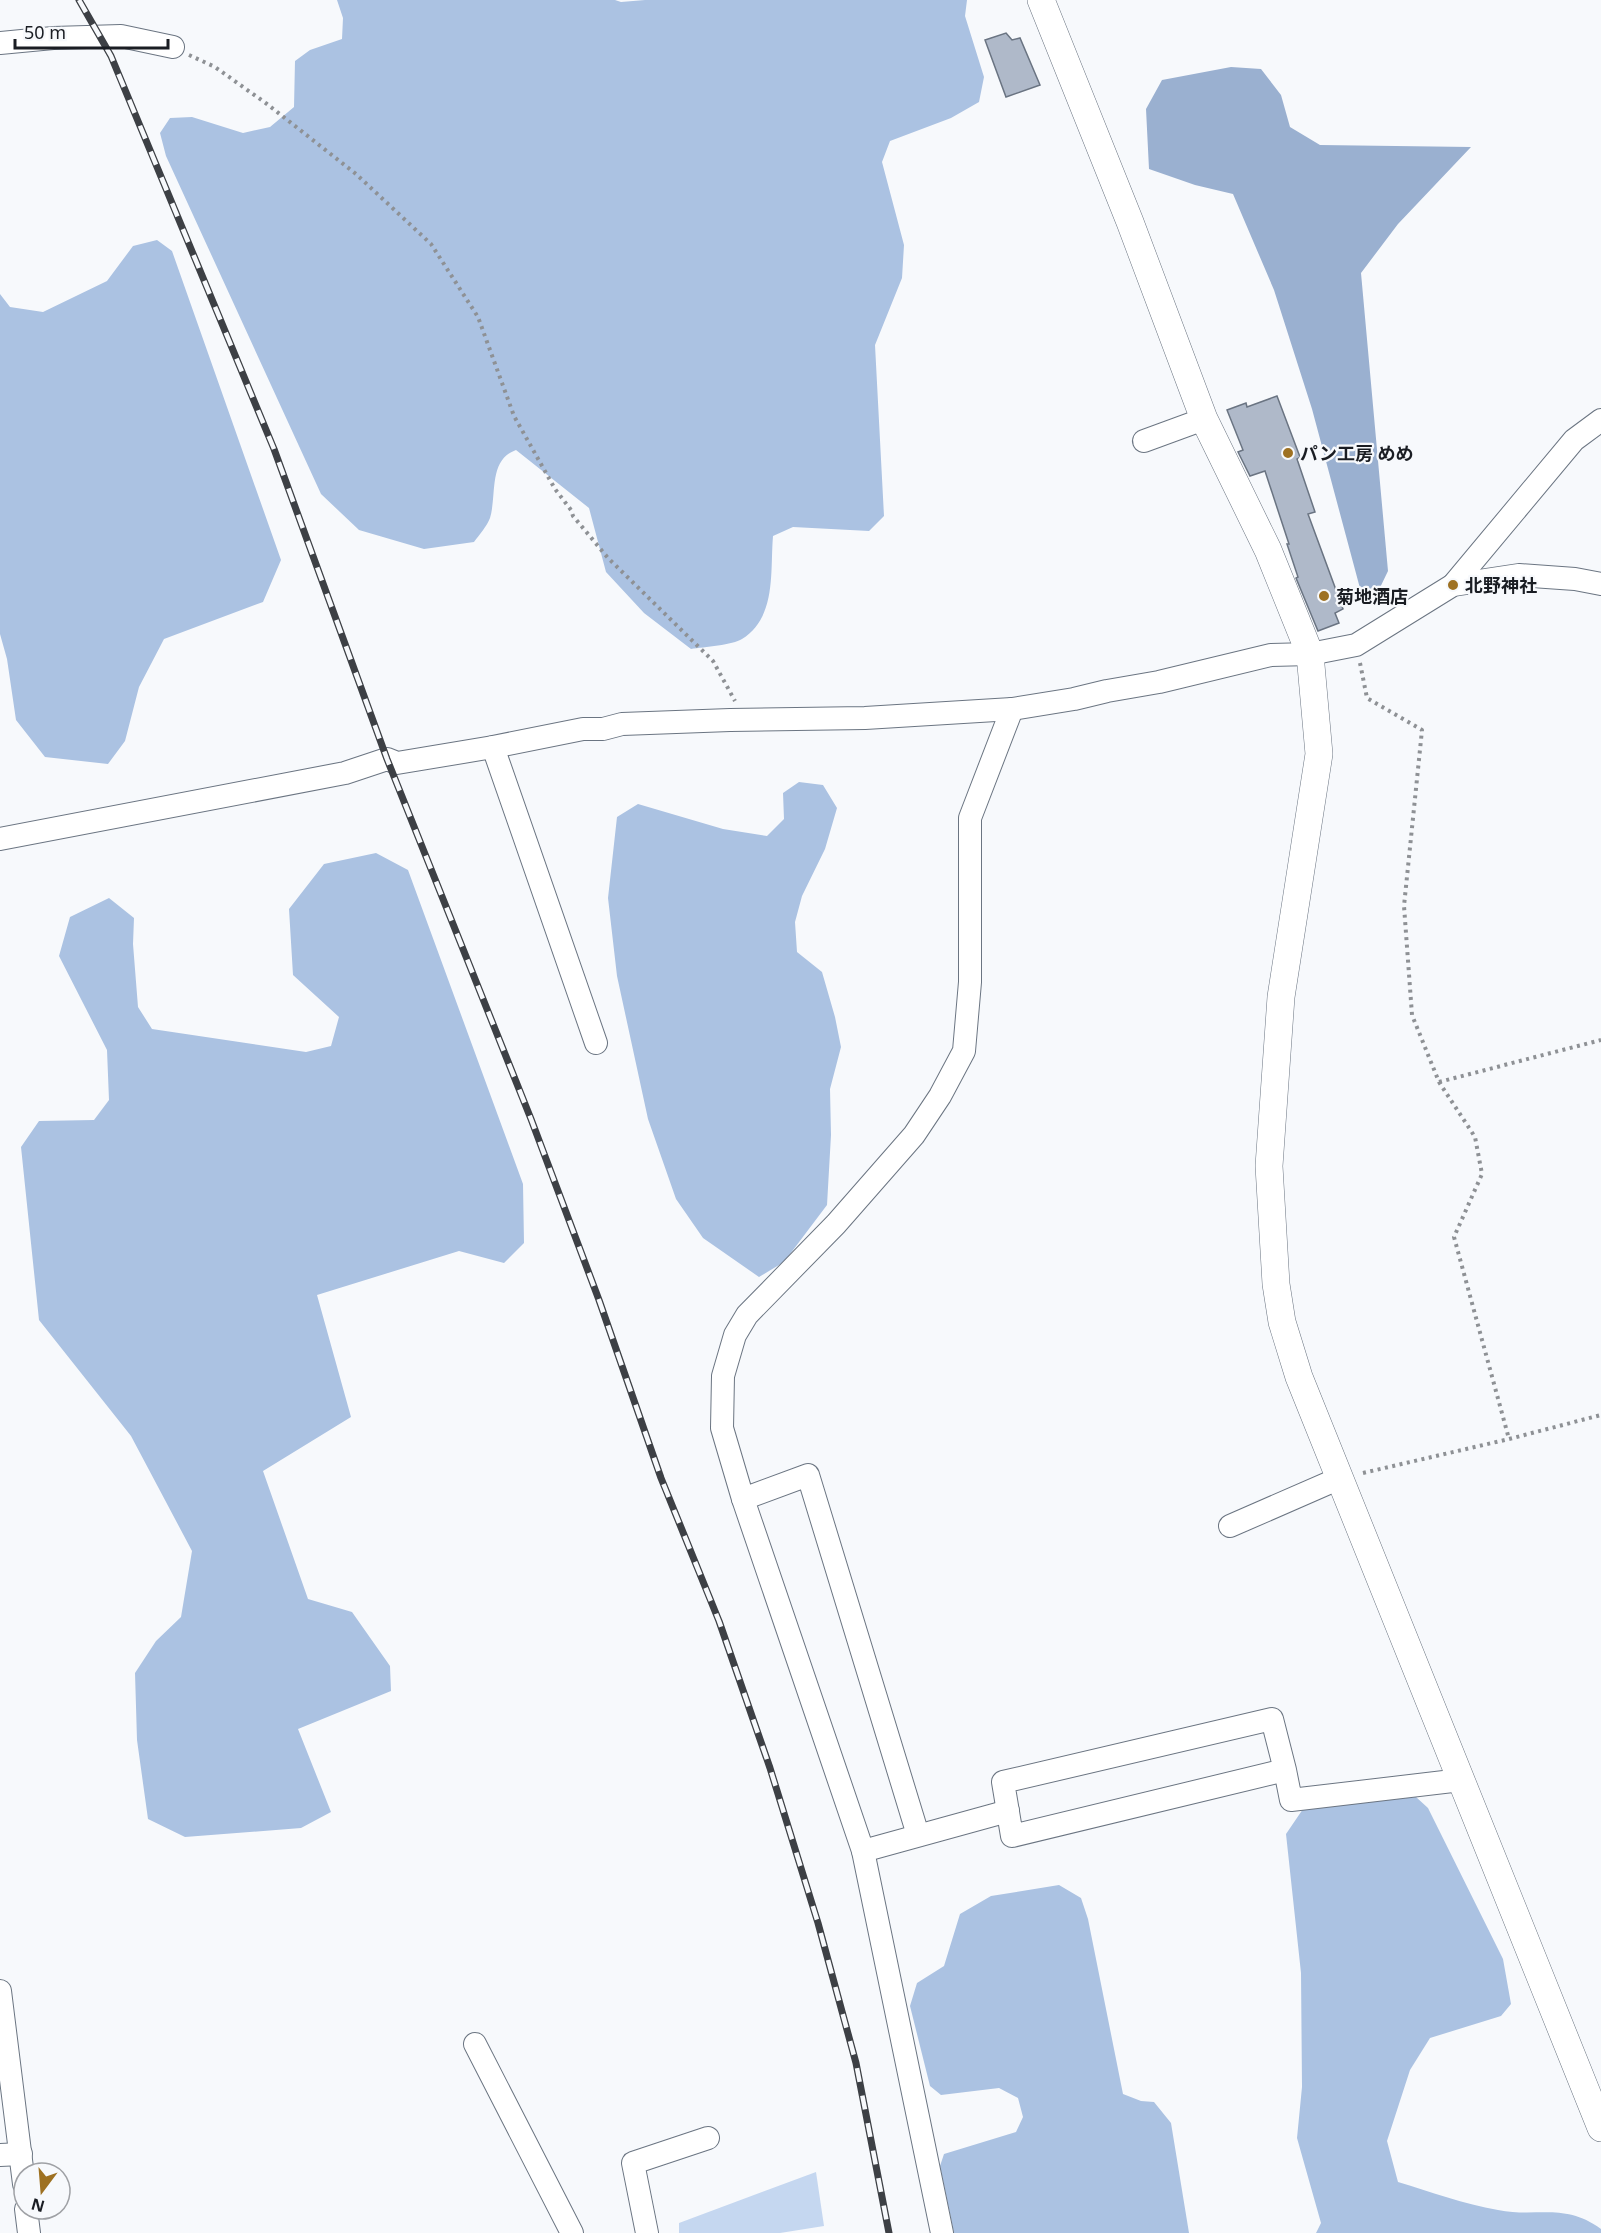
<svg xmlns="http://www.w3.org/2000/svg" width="1601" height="2233" font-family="'Noto Sans','Noto Sans JP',sans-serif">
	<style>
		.green { fill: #c5d7f0 }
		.forest { fill: #abc2e2 }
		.water { fill: #9ab0d0 }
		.building { fill: #afb9c9; stroke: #6a7482; stroke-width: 1.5 }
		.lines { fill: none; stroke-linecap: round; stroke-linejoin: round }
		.minor-casing { stroke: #6b7582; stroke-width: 24 }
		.tertiary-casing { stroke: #6b7582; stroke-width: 28 }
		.path { stroke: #8e9195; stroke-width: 4; stroke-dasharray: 3 4.5; stroke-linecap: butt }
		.minor { stroke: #fff; stroke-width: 22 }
		.tertiary { stroke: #fff; stroke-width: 27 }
		.rail-casing { stroke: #3d4045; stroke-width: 7 }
		.rail { stroke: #f7f9fc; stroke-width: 4.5; stroke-dasharray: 14; stroke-linecap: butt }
		.poi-dot { fill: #9e7122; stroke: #f7f9fc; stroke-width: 2 }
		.labels { text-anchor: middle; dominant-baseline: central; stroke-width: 4.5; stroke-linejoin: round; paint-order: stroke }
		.poi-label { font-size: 18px; font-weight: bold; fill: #1a1d23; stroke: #f7f9fc; text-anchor: start }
	</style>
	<rect width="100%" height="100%" fill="#f7f9fc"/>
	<polygon class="green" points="816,2172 824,2226 780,2233 679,2233 679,2223"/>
	<g class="forest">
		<path d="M337,0H615L621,2L645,0H967L965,16L984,77L979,102L951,118L890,141L882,162L904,245L902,278L875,345L884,516L869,531L793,527L773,536C770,571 777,617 742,639C733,645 704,647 691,649L644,613L606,572L589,508L516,450C488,460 497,495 490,518C487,526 479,535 474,542L424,549L359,530L321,494L166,156L160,133L170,118L192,117L243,133L270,127L294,107L295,61L310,50L342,39L343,18Z"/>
		<polygon points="157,240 172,251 281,560 263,602 164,639 139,687 125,741 108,764 45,757 16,720 7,659 0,634 0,294 10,307 43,312 107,281 133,246"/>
		<polygon points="799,782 823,785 837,808 825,849 802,896 795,922 797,952 822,972 835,1017 841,1047 830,1089 831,1135 827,1205 784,1262 759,1277 703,1238 676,1199 648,1119 617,976 608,898 617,817 638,804 723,829 767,836 784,819 783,793"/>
		<polygon points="376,853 408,870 523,1184 524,1243 504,1263 459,1251 317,1295 351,1417 263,1471 308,1599 352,1612 390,1666 391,1691 298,1729 331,1812 301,1828 185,1837 148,1819 137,1740 135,1673 156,1641 181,1617 192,1551 131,1436 39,1320 21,1147 39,1121 94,1120 109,1100 107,1050 59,956 70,917 109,898 134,918 133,944 138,1007 152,1029 306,1052 331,1046 339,1017 293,975 289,909 324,864"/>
		<path d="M1416,1797L1428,1808L1503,1959L1511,2004L1501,2016L1430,2038L1410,2070L1387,2141L1398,2182C1431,2192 1464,2204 1498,2210C1537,2218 1564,2202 1601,2229V2233H1316L1321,2223L1297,2138L1302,2087L1301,1973L1286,1834L1303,1809Z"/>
		<polygon points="1059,1885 1081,1898 1088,1919 1123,2094 1141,2101 1154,2102 1171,2123 1189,2233 954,2233 940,2166 944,2154 1016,2132 1023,2117 1018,2098 999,2088 941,2095 930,2086 910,2006 917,1983 944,1966 960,1914 991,1896"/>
	</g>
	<polygon class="water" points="1231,67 1261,69 1281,95 1290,127 1320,145 1471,147 1398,224 1361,273 1388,571 1375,598 1361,592 1312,409 1274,290 1233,194 1195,185 1149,169 1146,109 1162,80"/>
	<g class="building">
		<polygon points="1006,33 1012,40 1020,38 1040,85 1006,97 985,40"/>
		<polygon points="1277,396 1300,457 1297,459 1315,512 1308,514 1343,609 1335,613 1339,623 1318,631 1296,578 1298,577 1287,544 1289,544 1265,471 1250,476 1238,452 1243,450 1227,410 1246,403 1247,407"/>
	</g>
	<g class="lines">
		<g class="minor-casing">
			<g id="minor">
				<polyline points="0,43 53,38 121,36 173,47"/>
				<polyline points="1144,441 1204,419"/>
				<polyline points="1453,585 1574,440 1601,420"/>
				<polyline points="493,747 596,1043"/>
				<polyline points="0,839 345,773 387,759 397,763 493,747 583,729 603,729 622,724 730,720 865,718 1012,709 1074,699 1107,691 1159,682 1271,655 1310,654 1356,645 1453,585 1519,575 1575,579 1601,584"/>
				<polyline points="743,1499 808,1475 918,1835"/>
				<polyline points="1230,1526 1340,1478"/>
				<polyline points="1285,1770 1272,1719 1003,1782 1012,1836 1285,1770 1291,1800 1461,1780"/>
				<polyline points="863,1851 1008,1811"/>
				<polyline points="0,1991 24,2184"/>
				<polyline points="475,2044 572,2233"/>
				<polyline points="0,2155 21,2154"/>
				<polyline points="26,2209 29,2233"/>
				<polyline points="647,2233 633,2163 708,2138"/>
				<polyline points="942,2233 863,1851 743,1499 722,1428 723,1376 735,1335 747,1315 836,1224 914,1135 940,1096 964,1051 970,982 970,818 1012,709"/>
			</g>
		</g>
		<g class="tertiary-casing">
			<polyline id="tertiary" points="1041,0 1130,222 1204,419 1268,550 1310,654 1319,754 1281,997 1269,1166 1276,1284 1282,1322 1299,1377 1601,2128"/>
		</g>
		<g class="path">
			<polyline points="189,55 215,67 267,104 356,174 431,244 478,317 514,416 555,489 571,510 573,516 608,558 713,661 735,701"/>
			<polyline points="1360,663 1367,698 1422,730 1404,906 1412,1015 1439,1082 1475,1137 1482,1174 1454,1237 1509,1439"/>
			<polyline points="1439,1082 1601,1040"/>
			<polyline points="1363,1473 1509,1439 1601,1415"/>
		</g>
		<use href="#minor" class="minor"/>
		<use href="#tertiary" class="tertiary"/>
		<g class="rail-casing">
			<polyline id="rail" points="79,0 111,56 274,449 387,759 531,1119 599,1300 661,1478 719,1621 770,1768 818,1923 856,2063 889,2233"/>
		</g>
		<use href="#rail" class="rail"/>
	</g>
	<g class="poi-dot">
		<circle cx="1288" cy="453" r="6"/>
		<circle cx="1453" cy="585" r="6"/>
		<circle cx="1324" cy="596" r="6"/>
	</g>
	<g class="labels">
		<g class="poi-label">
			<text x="1300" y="453">パン工房 めめ</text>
			<text x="1465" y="585">北野神社</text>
			<text x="1336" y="596">菊地酒店</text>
		</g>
	</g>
	<g transform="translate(42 2191) rotate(196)"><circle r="28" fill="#f7f9fc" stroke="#9fa1a5" stroke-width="1.5"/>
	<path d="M0-4.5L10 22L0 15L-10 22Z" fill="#9e7122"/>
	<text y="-9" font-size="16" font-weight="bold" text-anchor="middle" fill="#1a1d23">N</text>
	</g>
	<path d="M15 39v9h153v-9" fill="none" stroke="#1a1d23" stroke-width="3"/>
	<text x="24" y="39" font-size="18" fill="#1a1d23" stroke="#f7f9fc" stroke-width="4.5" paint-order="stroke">50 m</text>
</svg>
